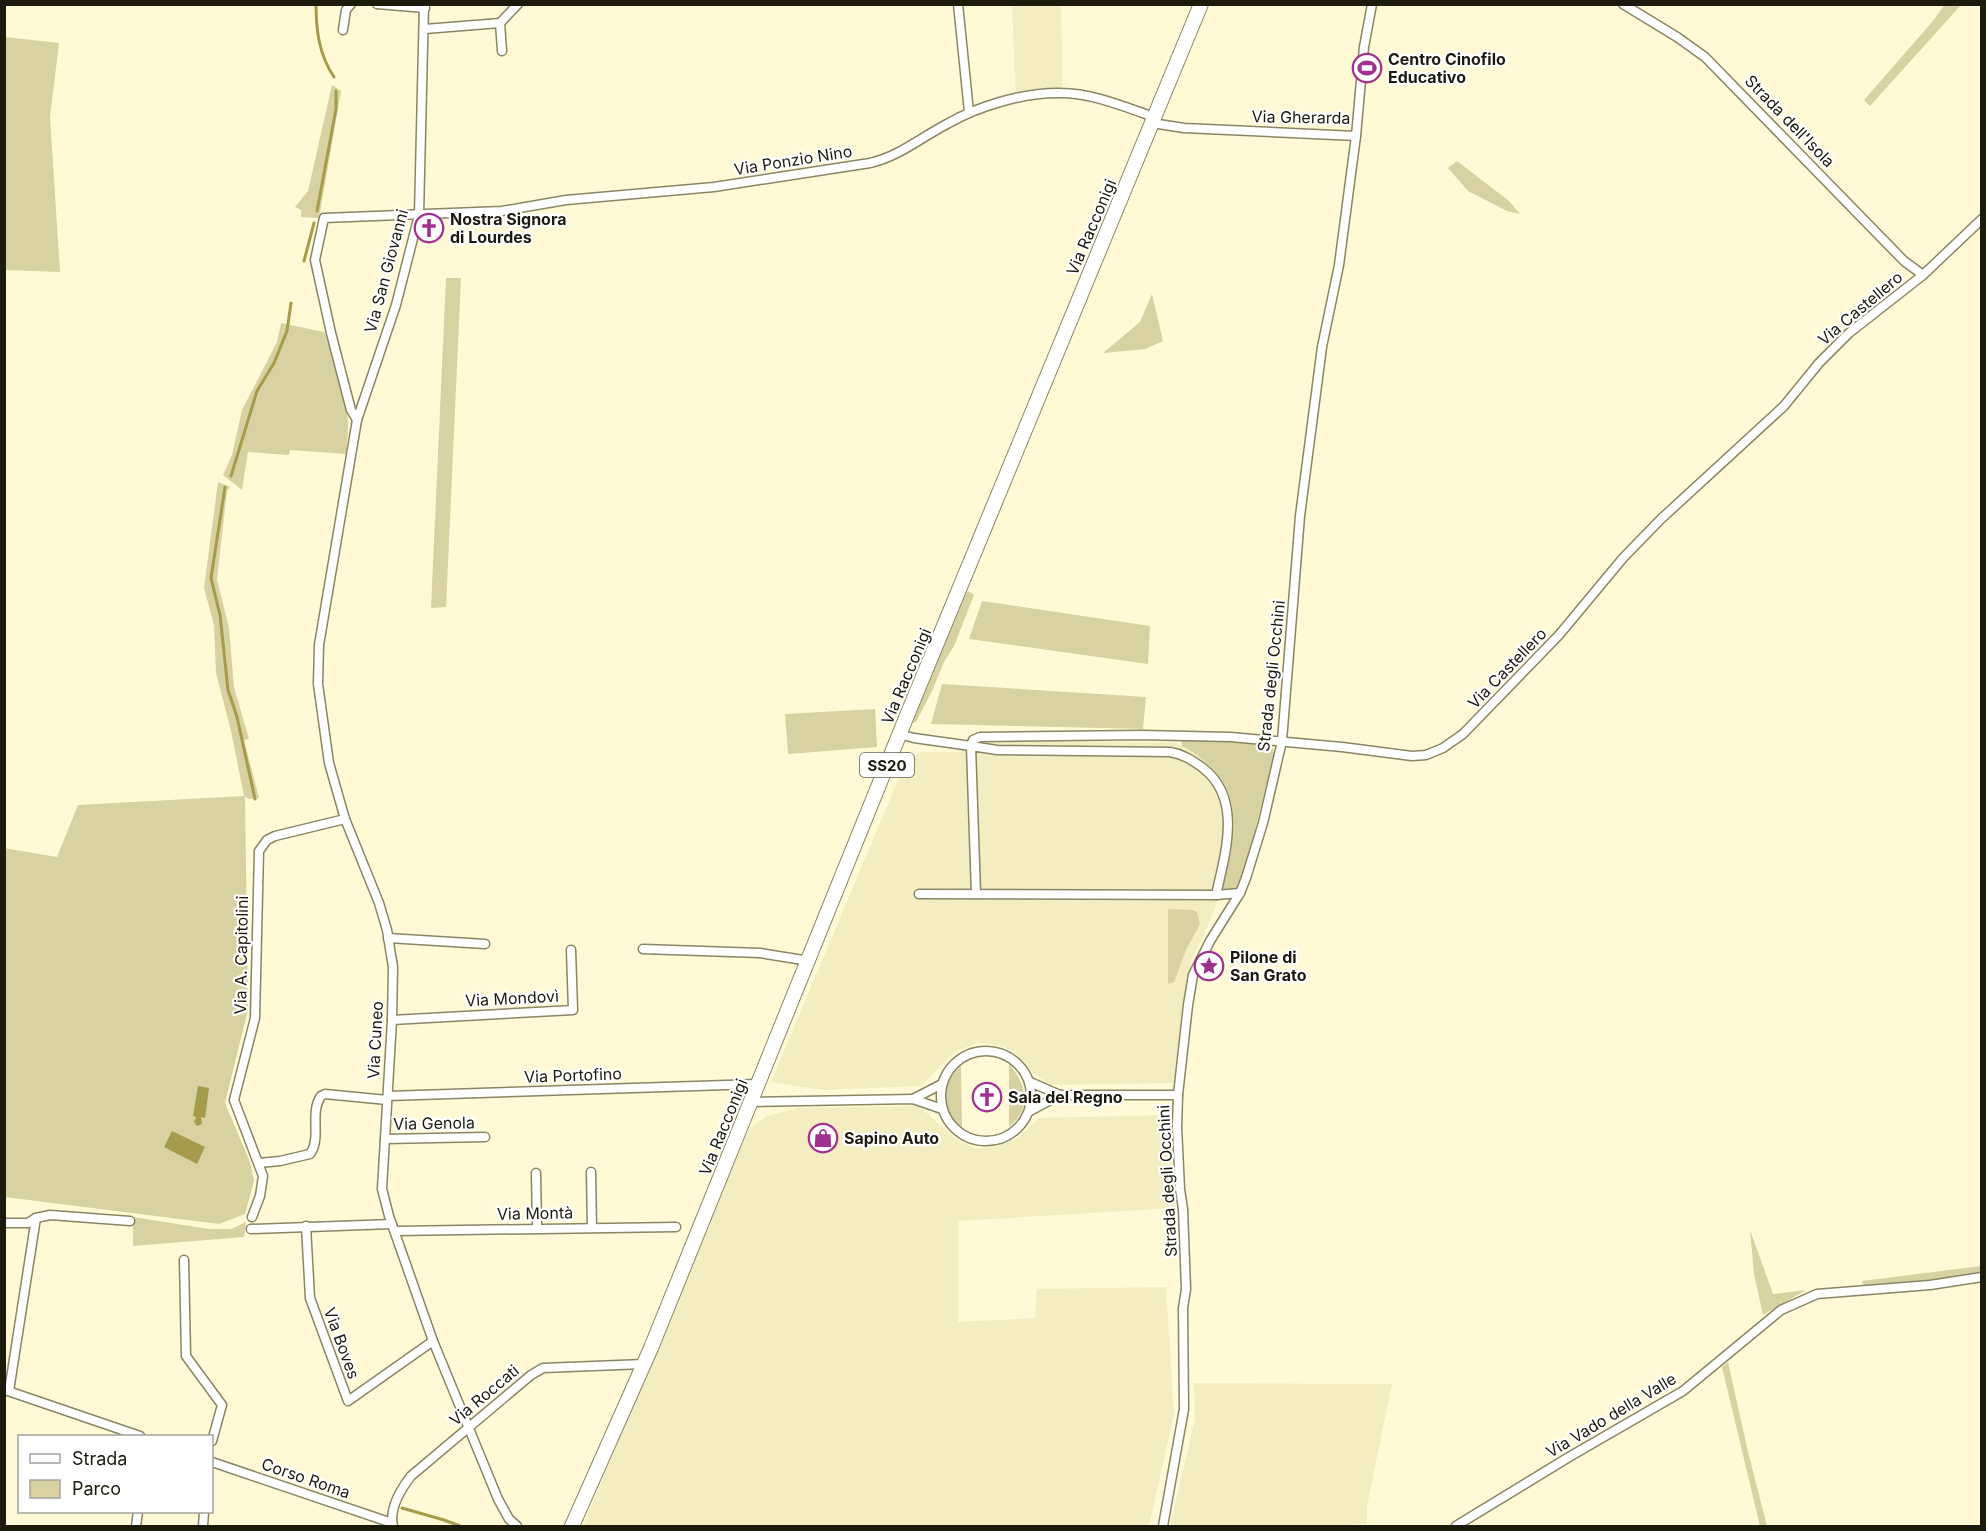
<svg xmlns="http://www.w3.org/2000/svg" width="1986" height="1531" font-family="Inter,sans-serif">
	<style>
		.built { fill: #f4edc1 }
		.green { fill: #d8d1a2 }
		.water { fill: #a69a4b }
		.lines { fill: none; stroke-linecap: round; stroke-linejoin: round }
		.stream { stroke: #a69a4b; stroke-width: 3 }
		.street-casing { stroke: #8a8564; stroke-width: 11 }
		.primary-casing { stroke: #8a8564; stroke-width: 16 }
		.street { stroke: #fff; stroke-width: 8 }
		.primary { stroke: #fff; stroke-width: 14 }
		.labels { text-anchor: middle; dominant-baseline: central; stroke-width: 4.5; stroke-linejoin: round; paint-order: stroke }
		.shield { fill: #fff; stroke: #605f56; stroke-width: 1.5 }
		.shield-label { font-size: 15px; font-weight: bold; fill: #1c1a0d }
		.poi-label { font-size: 16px; font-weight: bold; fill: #1c1a0d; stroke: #fff; text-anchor: start }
		.street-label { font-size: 16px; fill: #1c1a0d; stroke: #fff }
	</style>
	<rect width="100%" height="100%" fill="#fffad5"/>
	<g class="built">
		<polygon points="1012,5 1061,5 1063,90 1016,95"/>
		<polygon points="983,741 1173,742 1189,750 1208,763 1224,781 1234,814 1233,847 1222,890 1204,935 1191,961 1183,1001 1174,1083 1050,1085 1032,1072 1015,1052 1001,1046 978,1043 956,1051 921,1086 823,1090 771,1082 907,759 921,752 959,752"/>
		<polygon points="919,1106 956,1139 974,1148 995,1147 1018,1138 1039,1118 1170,1115 1174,1208 958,1221 958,1322 1035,1318 1037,1289 1166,1287 1174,1414 1149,1526 583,1526 748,1130 767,1116 797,1108"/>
		<polygon points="1194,1383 1392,1384 1367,1506 1367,1524 1318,1526 1170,1526 1195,1419"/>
	</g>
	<g class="green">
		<polygon points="1945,4 1961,5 1870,106 1864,100 1933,21"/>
		<polygon points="5,37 59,43 50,117 60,272 5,270"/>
		<polygon points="332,85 341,91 319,218 301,217 301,210 295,207 308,191"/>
		<polygon points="1457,161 1509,201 1520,214 1507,211 1468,191 1448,168"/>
		<polygon points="446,278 461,278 446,607 431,608"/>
		<polygon points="1152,294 1163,341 1145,349 1103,353 1140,322"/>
		<path d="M281,323L324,332C336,361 348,394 348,425C348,435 347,444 346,454L290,450L289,455L248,452L242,490L223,475L232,455L242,410L277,342Z"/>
		<polygon points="218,482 230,487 227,491 217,579 229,628 234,687 249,739 244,740 259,798 249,799 245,797 248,1010 225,1103 250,1162 254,1181 245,1214 219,1224 5,1197 4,848 57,857 78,805 244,796 231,731 216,673 214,625 204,588"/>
		<polygon points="968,591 974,595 954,646 944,662 931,693 916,722 911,723 961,601"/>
		<polygon points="982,601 1150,626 1148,664 969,639"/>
		<polygon points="942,684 1146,697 1143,729 931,724"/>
		<polygon points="875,709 877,747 788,754 785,714"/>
		<path d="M1181,740L1271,744L1274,753L1245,871L1237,888L1222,890C1238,829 1247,781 1182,746Z"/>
		<polygon points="1170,909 1192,910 1197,912 1200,924 1186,950 1174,982 1168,984 1168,910"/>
		<path d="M1009,1064C1027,1085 1032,1108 1009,1127Z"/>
		<path d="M961,1066L962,1127C938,1111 940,1084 961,1066Z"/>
		<polygon points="133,1217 209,1229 231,1229 246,1222 244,1237 133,1246"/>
		<polygon points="1750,1230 1773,1294 1806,1290 1763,1315 1754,1274"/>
		<polygon points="1981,1266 1981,1274 1974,1275 1864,1288 1862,1281"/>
		<polygon points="1728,1362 1748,1452 1767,1526 1760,1526 1722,1367"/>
	</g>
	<g class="water">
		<polygon points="198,1086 209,1088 205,1118 201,1117 202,1124 197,1126 193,1120 195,1121 196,1117 193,1116"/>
		<polygon points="172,1131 205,1147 197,1164 164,1147"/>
	</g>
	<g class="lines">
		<g class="stream">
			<path d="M316,4C316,30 319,55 334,77"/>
			<polyline points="317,211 336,109 336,91"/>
			<polyline points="304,261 314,223"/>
			<polyline points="231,476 257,391 274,363 287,331 291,303"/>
			<polyline points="225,487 211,578 220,615 228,690 237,717 255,799"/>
			<polyline points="402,1508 444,1520 460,1526"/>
		</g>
		<g class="street-casing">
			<g id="street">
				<polyline points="377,4 425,8"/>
				<polyline points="424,4 419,215 396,305 357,420 319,645 318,684 329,763 345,819 379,903 387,930 393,967 392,1020 382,1189 389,1216 433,1341 498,1499 509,1519 517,1526"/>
				<polyline points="958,4 969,112"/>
				<polyline points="1623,4 1677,37 1705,57 1904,261 1923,275"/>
				<polyline points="425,29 500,23"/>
				<polyline points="343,30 346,10 351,4"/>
				<polyline points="502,51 500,23 518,4"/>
				<polyline points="1152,123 1184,128 1356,136 1364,47 1372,4"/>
				<path d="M357,420L351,410L331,333L315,260L324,218L502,211L566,200L714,187L870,163C900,156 920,138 947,124C978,106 1025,92 1061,93C1092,93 1125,107 1154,117"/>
				<polyline points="899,734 914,738 971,746 973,740 980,737 1142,735 1231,737 1342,747 1412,756 1426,755 1443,748 1463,734 1559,635 1623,558 1661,519 1784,406 1819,363 1849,333 1923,275 1982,219"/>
				<polyline points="919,894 1216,895 1240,893"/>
				<path d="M976,894L971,746L997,750L1170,752C1183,754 1192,760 1203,768C1243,799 1225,854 1216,895"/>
				<polyline points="388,938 485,944"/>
				<polyline points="643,949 760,953 809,961"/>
				<polyline points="392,1020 573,1010 571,950"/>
				<circle cx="986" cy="1096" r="45"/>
				<polyline points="1030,1082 1060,1095 1178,1095"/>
				<polyline points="388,1096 758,1084"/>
				<polyline points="913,1099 942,1084"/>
				<polyline points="751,1102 913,1099 942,1109"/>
				<polyline points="1030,1111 1060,1095"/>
				<polyline points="385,1139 485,1137"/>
				<path d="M259,1163L280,1161L310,1154C322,1138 309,1113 321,1096L325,1094L387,1100"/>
				<polyline points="591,1172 592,1228"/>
				<polyline points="536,1173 537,1228"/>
				<polyline points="252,1217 260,1196 263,1176 234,1100 255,1018 259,851 267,840 275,836 345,819"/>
				<polyline points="4,1223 28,1223 36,1218"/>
				<polyline points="306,1226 310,1298 348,1401 433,1341"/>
				<polyline points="251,1229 392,1224"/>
				<polyline points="395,1231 676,1227"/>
				<polyline points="184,1260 186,1356 222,1405 212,1441"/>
				<polyline points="5,1390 140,1436"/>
				<polyline points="9,1391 36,1218 50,1215 130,1221"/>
				<polyline points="212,1462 392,1523"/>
				<polyline points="136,1526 138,1512"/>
				<polyline points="203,1526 204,1512"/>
				<path d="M393,1526C389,1509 401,1489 411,1476L531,1375L543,1368L644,1364"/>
				<polyline points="1163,1526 1184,1409 1183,1308 1186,1289 1183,1209 1180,1189 1177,1127 1178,1095 1188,1005 1193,975 1210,941 1240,893 1246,878 1263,823 1282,741 1300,516 1322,347 1339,265 1356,136"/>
				<polyline points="1456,1526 1569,1457 1683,1391 1781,1310 1817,1294 1930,1285 1982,1277"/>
			</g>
		</g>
		<g class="primary-casing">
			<polyline id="primary" points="572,1526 651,1348 908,713 1201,4"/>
		</g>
		<use href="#street" class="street"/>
		<use href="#primary" class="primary"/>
	</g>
	<defs>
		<g id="stadium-ring" transform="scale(1.5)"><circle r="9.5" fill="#fff" stroke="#a1318e" stroke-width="1.5"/><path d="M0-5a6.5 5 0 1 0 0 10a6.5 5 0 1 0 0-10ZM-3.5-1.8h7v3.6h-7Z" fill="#a1318e"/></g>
		<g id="church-ring" transform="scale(1.5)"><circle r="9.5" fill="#fff" stroke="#a1318e" stroke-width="1.5"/><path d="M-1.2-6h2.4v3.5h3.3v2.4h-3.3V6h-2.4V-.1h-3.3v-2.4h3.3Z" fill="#a1318e"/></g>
		<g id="sight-ring" transform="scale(1.5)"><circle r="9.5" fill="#fff" stroke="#a1318e" stroke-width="1.5"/><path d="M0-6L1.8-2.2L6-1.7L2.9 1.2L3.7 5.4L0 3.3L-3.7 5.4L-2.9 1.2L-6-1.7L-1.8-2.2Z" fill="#a1318e"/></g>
		<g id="shop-ring" transform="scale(1.5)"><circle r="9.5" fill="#fff" stroke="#a1318e" stroke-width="1.5"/><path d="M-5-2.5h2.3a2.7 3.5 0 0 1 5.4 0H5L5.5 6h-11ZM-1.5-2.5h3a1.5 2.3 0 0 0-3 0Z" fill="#a1318e"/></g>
	</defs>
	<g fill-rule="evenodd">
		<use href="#stadium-ring" x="1367" y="68"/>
		<use href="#church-ring" x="429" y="228"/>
		<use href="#sight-ring" x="1209" y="966"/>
		<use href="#church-ring" x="987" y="1097"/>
		<use href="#shop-ring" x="823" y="1138"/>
	</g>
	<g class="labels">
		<rect class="shield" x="860" y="753" width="54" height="24" rx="4.5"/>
		<g class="shield-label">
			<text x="887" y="765">SS20</text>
		</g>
		<g class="poi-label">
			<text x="1388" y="59">Centro Cinofilo<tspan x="1388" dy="18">Educativo</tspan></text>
			<text x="450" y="219">Nostra Signora<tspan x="450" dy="18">di Lourdes</tspan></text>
			<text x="1230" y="957">Pilone di<tspan x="1230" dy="18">San Grato</tspan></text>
			<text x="1008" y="1097">Sala del Regno</text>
			<text x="844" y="1138">Sapino Auto</text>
		</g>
		<g class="street-label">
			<text transform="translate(1301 117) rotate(1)">Via Gherarda</text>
			<text transform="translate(1790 121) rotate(46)">Strada dell'Isola</text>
			<text transform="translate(793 160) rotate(-9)">Via Ponzio Nino</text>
			<text transform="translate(1091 227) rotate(-67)">Via Racconigi</text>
			<text transform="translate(386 271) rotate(-75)">Via San Giovanni</text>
			<text transform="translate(1860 308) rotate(-40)">Via Castellero</text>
			<text transform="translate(1507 668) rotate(-46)">Via Castellero</text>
			<text transform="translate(906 676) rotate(-67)">Via Racconigi</text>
			<text transform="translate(1271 676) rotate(-84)">Strada degli Occhini</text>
			<text transform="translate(241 955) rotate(-89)">Via A. Capitolini</text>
			<text transform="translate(512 998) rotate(-3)">Via Mondovì</text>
			<text transform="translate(375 1040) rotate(-87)">Via Cuneo</text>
			<text transform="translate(573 1075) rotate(-2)">Via Portofino</text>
			<text transform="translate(434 1123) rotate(-1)">Via Genola</text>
			<text transform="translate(723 1127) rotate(-68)">Via Racconigi</text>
			<text transform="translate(1167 1181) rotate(-93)">Strada degli Occhini</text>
			<text transform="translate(535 1213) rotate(-1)">Via Montà</text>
			<text transform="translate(342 1343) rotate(70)">Via Boves</text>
			<text transform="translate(484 1395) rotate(-40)">Via Roccati</text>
			<text transform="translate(1611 1415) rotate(-31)">Via Vado della Valle</text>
			<text transform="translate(306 1478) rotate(19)">Corso Roma</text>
		</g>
	</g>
	<rect width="1986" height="1531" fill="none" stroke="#1c1a0d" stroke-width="12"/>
	<rect x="18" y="1435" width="195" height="78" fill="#ffffff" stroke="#a4a39e" stroke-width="1.5"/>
	<rect x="30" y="1454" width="30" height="9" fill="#ffffff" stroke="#a4a39e" stroke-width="1.5"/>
	<text x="72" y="1465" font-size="18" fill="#1c1a0d">Strada</text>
	<rect x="30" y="1480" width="30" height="18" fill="#d8d1a2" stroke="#a4a39e" stroke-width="1.5"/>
	<text x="72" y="1495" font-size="18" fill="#1c1a0d">Parco</text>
</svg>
